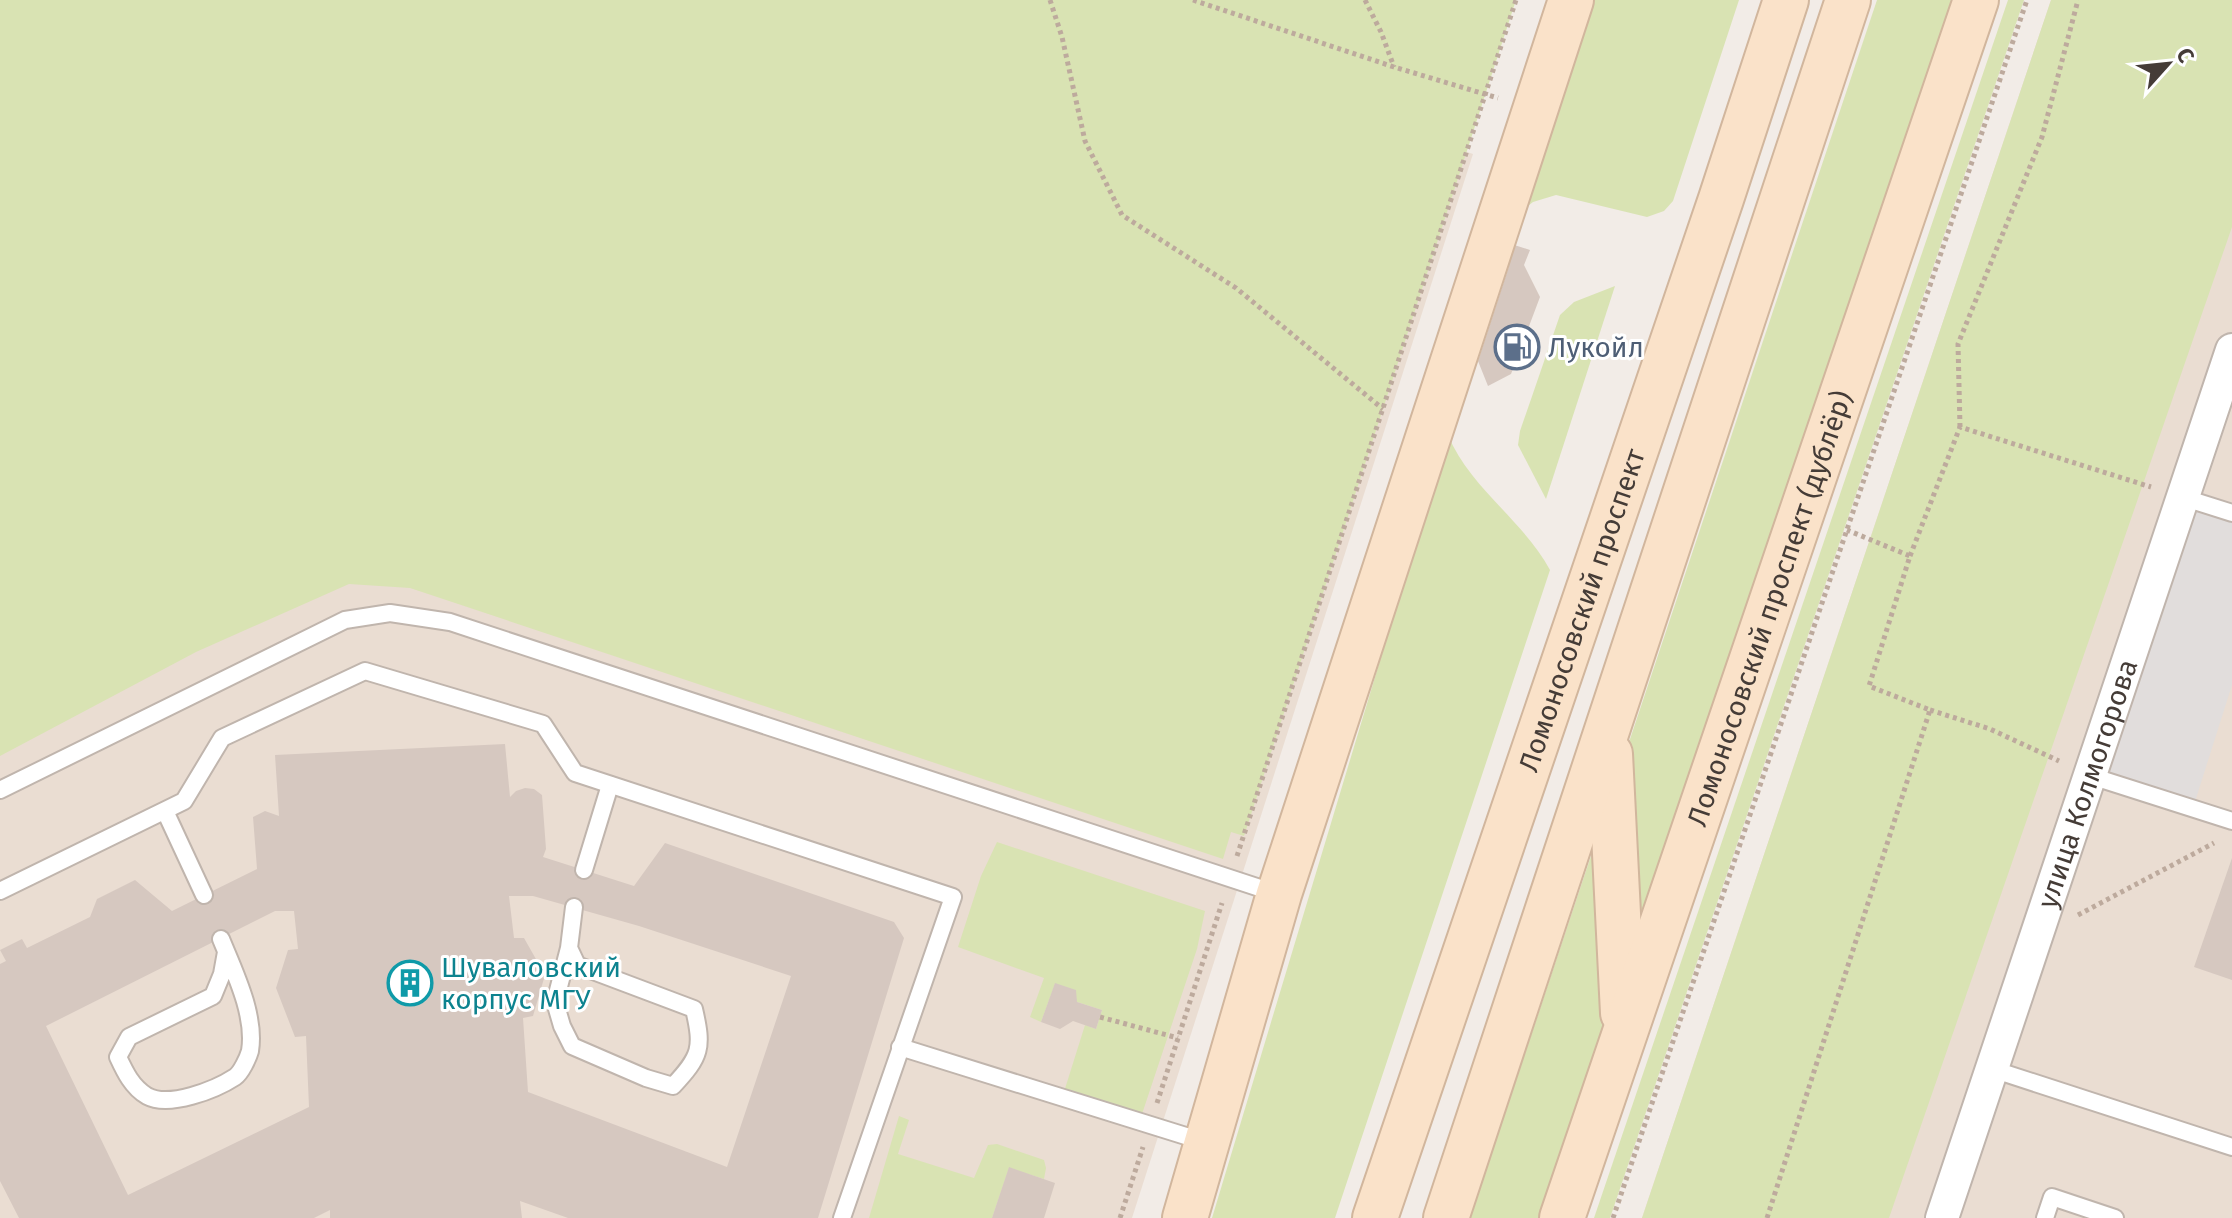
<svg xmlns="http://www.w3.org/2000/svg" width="2232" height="1218" font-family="'Fira Sans',sans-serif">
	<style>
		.education { fill: #eaddd2 }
		.green { fill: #d9e3b3 }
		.parking { fill: #e1dddc }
		.building { fill: #d6c8c0; fill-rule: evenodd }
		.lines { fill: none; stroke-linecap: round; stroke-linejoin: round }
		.lane-casing { stroke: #c0b5ad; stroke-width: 20 }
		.street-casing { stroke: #c0b5ad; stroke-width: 36 }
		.secondary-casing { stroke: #d1b69d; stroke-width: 48 }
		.path { stroke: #bdaa9d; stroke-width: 5; stroke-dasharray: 4 4; stroke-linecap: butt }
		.lane { stroke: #fff; stroke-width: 16 }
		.street { stroke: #fff; stroke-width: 32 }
		.secondary { stroke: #fae2c9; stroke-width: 44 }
		.labels { text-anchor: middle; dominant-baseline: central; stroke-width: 6; stroke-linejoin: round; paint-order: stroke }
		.service-label { font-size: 28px; fill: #4e5e75; stroke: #fff; text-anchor: start }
		.street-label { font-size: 28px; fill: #453c37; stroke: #fff }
		.culture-label { font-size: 28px; fill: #0d838f; stroke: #fff; text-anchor: start }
	</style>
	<rect width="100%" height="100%" fill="#f2ece7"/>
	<g class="education">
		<polygon points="0,0 1016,0 1473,154 1132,1218 0,1218"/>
		<polygon points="2051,0 2232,0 2232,1218 1642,1218"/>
	</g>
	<g class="green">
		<polygon points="0,0 1516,0 1244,836 1231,832 1223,859 410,588 349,584 196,652 0,756"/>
		<polygon points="1592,0 1739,0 1673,201 1664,211 1647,217 1556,195 1533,202 1510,220"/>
		<polygon points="1877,0 1955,0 1547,1218 1470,1218"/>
		<polygon points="2008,0 2024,0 1610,1218 1594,1218"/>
		<polygon points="2051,0 2232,0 2232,227 1889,1218 1642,1218"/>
		<polygon points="1615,286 1546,499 1518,445 1520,431 1560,315 1574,302"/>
		<path d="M1448,435C1469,487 1523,520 1550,570L1335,1218H1212Z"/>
		<polygon points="997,842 1205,911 1197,949 1139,1123 1063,1095 1085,1025 1096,1029 1102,1010 1077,1002 1055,984 1041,1022 1030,1017 1044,978 958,947 981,876"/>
		<polygon points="899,1116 909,1120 898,1154 974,1178 988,1145 997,1144 1044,1160 1046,1168 1044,1179 1009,1168 992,1218 869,1218"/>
	</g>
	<polygon class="parking" points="2185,498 2232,513 2232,685 2193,808 2091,776"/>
	<g class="building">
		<polygon points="1505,242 1530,250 1524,265 1540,297 1511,374 1488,386 1478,361 1509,266 1499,262"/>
		<path d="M505,744L510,797L516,791L525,788L534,789L542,795L546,849L543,857L634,886L665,843L894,922L904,938L818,1218H568L520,1201L522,1218H330V1210L314,1218H19L0,1181V964L6,961L0,950L22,939L27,948L90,917L97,899L135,880L172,911L257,869L253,817L265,811L279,816L275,755ZM509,896H533L639,926L791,976L727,1167L528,1092L523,1018L533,1016L545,975L524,938H514ZM275,911H294L298,949L288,950L276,988L295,1037L306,1036L309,1107L128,1195L46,1026Z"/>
		<polygon points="2232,858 2232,980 2194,967"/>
		<polygon points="1055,983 1076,990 1077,1002 1102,1010 1096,1029 1073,1021 1060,1029 1041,1022"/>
		<polygon points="1009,1167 1055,1183 1044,1218 992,1218"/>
	</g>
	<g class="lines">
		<g class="lane-casing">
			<g id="lane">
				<polyline points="2185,498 2232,513"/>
				<polyline points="2091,776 2232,821"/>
				<polyline points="0,790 345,620 390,613 450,622 1278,894"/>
				<polyline points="165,811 204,895"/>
				<polyline points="584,870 610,785"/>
				<polyline points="0,891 184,801 222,738 365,671 543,724 575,773 953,897 842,1218"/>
				<path d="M221,939C234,971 256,1015 250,1051C248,1058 241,1073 235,1077C215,1090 169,1108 147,1096C132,1087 125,1072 118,1057L129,1037L213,996L222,974L226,952"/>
				<path d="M569,948L555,1002L562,1026L572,1046L646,1078L673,1086C701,1056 703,1048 694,1009L577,965L569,948L574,907"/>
				<polyline points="900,1047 1205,1142"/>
				<polyline points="1992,1069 2232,1147"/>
				<polyline points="2045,1218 2052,1197 2115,1218"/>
			</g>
		</g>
		<g class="street-casing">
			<g id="street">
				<path id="s1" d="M1942,1218L2232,350"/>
			</g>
		</g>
		<g class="secondary-casing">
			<g id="secondary">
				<polyline points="1610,754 1623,1013"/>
				<polyline points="1185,1218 1279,894 1571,0"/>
				<path id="s2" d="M1375,1218L1721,199L1786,0"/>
				<polyline points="1446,1218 1848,0"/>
				<path id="s3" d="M1562,1218L1976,0"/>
			</g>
		</g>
		<g class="path">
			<polyline points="1050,0 1062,37 1085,141 1122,215 1236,288 1383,409"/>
			<polyline points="1193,0 1394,67 1498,98"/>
			<polyline points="1365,0 1381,32 1394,67"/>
			<polyline points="1960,427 1958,344 2042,137 2078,0"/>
			<polyline points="1910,556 1960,427 2151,487"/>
			<polyline points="1930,710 1990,729 2059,761"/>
			<polyline points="1237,856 1516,0"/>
			<polyline points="2078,915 2214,843"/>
			<polyline points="1100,1017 1178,1038"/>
			<polyline points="1157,1103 1222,903"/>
			<polyline points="1120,1218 1143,1147"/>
			<polyline points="1613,1218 2027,0"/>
			<polyline points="1767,1218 1930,710 1869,686 1910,556 1847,530"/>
		</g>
		<use href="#lane" class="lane"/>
		<use href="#street" class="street"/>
		<use href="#secondary" class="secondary"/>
	</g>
	<defs>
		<g id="fuel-ring" transform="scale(2.3)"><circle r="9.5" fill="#fff" stroke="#5c6f8a" stroke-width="1.5"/><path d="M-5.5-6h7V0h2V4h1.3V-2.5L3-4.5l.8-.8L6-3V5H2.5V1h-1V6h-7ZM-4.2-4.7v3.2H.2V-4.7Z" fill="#5c6f8a"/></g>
		<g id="building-ring" transform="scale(2.3)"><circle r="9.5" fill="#fff" stroke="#0f9aa8" stroke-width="1.5"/><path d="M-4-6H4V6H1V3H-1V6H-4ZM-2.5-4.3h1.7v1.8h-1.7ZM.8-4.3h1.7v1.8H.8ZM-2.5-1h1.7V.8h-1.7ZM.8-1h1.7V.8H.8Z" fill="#0f9aa8"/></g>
	</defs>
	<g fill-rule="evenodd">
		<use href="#fuel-ring" x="1517" y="347"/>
		<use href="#building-ring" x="410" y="983"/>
	</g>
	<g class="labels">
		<g class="service-label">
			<text x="1548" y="347">Лукойл</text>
		</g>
		<g class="street-label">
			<text stroke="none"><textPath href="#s2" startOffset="642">Ломоносовский проспект</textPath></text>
			<text stroke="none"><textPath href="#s3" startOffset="644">Ломоносовский проспект (дублёр)</textPath></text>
			<text stroke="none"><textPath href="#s1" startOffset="458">улица Колмогорова</textPath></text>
		</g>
		<g class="culture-label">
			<text x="441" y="967">Шуваловский<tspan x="441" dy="32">корпус МГУ</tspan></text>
		</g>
	</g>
	<g transform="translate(2168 64) rotate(63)" stroke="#ffffff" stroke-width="6" paint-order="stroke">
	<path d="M0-6L14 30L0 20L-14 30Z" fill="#453c37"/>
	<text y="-12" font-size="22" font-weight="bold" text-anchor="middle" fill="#453c37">С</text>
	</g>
</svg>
